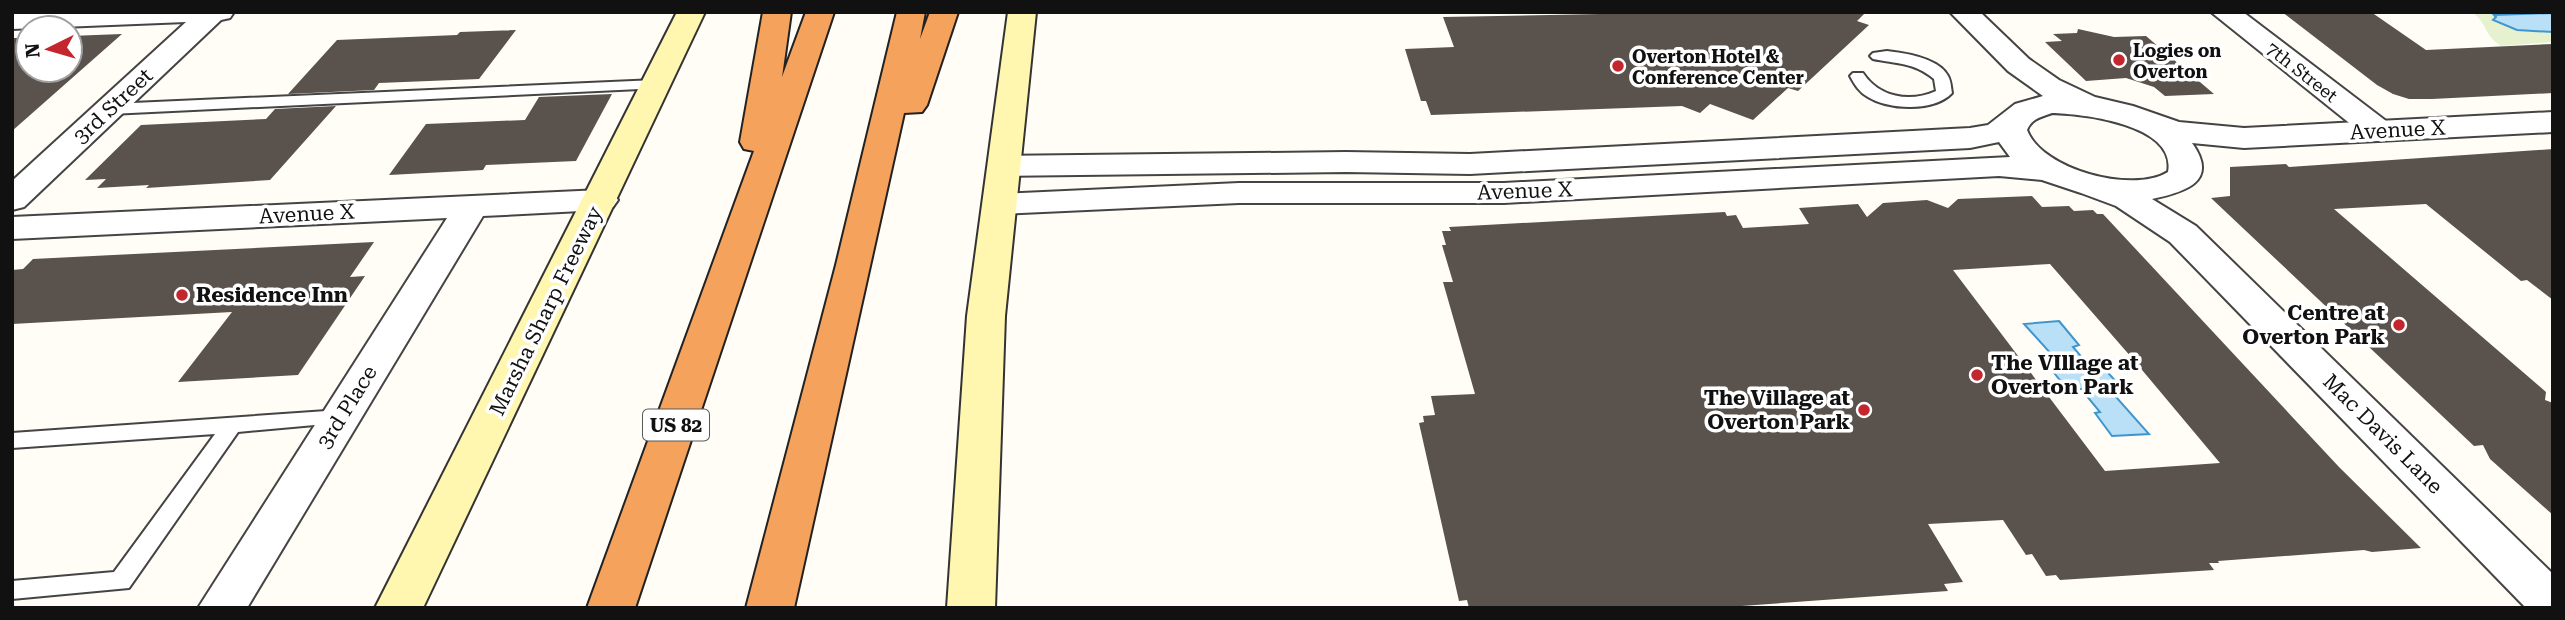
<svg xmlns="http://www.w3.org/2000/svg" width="2565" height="620" font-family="'Roboto Serif',serif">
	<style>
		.pitch { fill: #e6f2cf }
		.water { fill: #b9e0f7; stroke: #3f96cf; stroke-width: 2 }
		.building { fill: #5a524d; fill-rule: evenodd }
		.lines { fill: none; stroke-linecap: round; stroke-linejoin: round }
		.service-casing { stroke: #444; stroke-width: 4 }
		.minor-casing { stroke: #444; stroke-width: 4 }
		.tertiary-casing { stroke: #444; stroke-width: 4 }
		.secondary-casing { stroke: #333; stroke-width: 4 }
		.motorway-casing { stroke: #222; stroke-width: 4 }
		.service { fill: #fff; fill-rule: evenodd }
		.minor { fill: #fff; fill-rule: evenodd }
		.tertiary { fill: #fff; fill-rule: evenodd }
		.secondary { fill: #fff6b0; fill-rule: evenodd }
		.motorway { fill: #f5a25d; fill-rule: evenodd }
		.poi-dot { fill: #c4262e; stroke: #fff; stroke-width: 2.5 }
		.labels { text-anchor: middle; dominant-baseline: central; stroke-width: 7; stroke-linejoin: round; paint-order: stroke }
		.far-poi-label { font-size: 18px; font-weight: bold; fill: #111; stroke: #fff; text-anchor: start }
		.far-street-label { font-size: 18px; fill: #111; stroke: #fff }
		.shield { fill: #fff; stroke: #585858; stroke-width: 2 }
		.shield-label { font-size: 19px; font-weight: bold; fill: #111 }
		.street-label { font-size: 21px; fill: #111; stroke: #fff }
		.poi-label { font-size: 21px; font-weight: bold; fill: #111; stroke: #fff; text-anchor: start }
	</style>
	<rect width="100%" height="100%" fill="#fffdf5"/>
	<path class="pitch" d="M2472,12H2553V42L2501,46C2482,33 2489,25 2472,12Z"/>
	<g class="water">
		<polygon points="2553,13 2553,32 2517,30 2493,20 2496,17 2494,15"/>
		<polygon points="2059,321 2079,345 2073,347 2089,366 2102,366 2120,386 2108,388 2149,434 2112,436 2095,413 2100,412 2081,389 2067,389 2051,369 2063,367 2024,324"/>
	</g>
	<g class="building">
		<polygon points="1701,12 1866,12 1857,21 1869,25 1798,91 1788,88 1753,120 1710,104 1700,113 1682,106 1431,115 1426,101 1421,101 1405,49 1454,47 1443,17"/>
		<polygon points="2282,12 2371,12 2426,50 2553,44 2553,93 2432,99 2409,99 2393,94 2377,85"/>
		<polygon points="2078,29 2114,37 2146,36 2214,94 2165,96 2154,87 2126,78 2086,81 2045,42 2062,41 2053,34 2077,33"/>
		<polygon points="516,30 479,79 379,83 374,90 288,94 337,40 457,35 460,32"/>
		<polygon points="122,34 12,131 12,38 28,38 28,70 70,70 70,36"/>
		<polygon points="612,94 576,161 486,165 483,170 389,175 426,124 525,120 539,97"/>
		<polygon points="336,106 270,180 146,188 149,185 97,188 106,179 85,180 141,125 266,119 275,109"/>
		<polygon points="2553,149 2553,300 2527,280 2521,281 2426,204 2334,209 2546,392 2545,400 2553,403 2553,515 2490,459 2483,445 2474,446 2211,198 2230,196 2230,167 2286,164 2289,167"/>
		<path d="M2032,196L2042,207L2069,206L2074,211L2093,210L2097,214H2103L2339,467L2421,548L2372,552L2364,550L2218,561L2219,563H2209L2214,570L2060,580L2056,575L2046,576L2032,554L2026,555L2003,520L1928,524L1963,582L1944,584L1948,591L1714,608H1469L1467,600L1459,601L1419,423L1424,422L1423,416L1435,415L1431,396L1475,394L1443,282H1453L1442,245H1446L1442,231H1451L1449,227L1725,212L1727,216L1736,215L1743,228L1809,224L1799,208L1858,204L1867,217L1883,203L1927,200L1948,208L1958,199ZM2050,264L2132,358L2220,463L2105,471L1953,270Z"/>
		<polygon points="374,242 350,277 365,276 298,375 178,382 232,312 12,324 12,270 23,269 33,259"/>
	</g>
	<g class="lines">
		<g class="service-casing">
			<g id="service">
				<path d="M1887,51C1905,53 1939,58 1948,76C1951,81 1951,88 1952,93C1934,112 1889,110 1868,97C1859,92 1855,85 1850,76L1853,73H1863C1879,97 1909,103 1936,91L1934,79C1914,62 1896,64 1873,59L1870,56L1873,53Z"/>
				<polygon points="656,80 664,85 661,88 110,114 102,109 110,104"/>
				<polygon points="341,410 348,412 352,417 348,422 238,432 129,588 12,599 12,581 114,572 215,434 12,448 12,433"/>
			</g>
		</g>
		<g class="minor-casing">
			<g id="minor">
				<polygon points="12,12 234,12 230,18 221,20 24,207 12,210 12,181 186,22 12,29"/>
				<polygon points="2211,12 2243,12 2390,124 2395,131 2390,138 2379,141 2368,138"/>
				<polygon points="601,190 613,193 618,200 613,207 601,210 483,216 247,608 198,608 447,218 12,239 12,217"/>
			</g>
		</g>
		<g class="tertiary-casing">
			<path id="tertiary" d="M1950,12H1980L2029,59L2059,80L2095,97L2133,106L2179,122L2244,128L2553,112V132L2244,148L2192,143C2220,182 2184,192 2152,199L2196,226L2553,574V608H2526L2170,242L2116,206L2081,193L2042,180L1999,176L1504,203H1239L1000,214L988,211L983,204L988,197L1000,194L1239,183H1504L2010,157L1999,142L1970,148L1470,174L1346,172L1005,176L993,173L988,166L993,159L1005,156L1346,152L1470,154L1970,128L1988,125L2015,104L2043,96L2008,71ZM2052,113C2082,114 2177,124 2168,172C2133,194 2042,170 2027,130C2031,119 2041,117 2052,113Z"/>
		</g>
		<g class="secondary-casing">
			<g id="secondary">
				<polygon points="677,12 705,12 423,608 375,608"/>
				<polygon points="1008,12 1036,12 1005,316 995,608 947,608 967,316"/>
			</g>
		</g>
		<g class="motorway-casing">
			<g id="motorway">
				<polygon points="763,12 791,12 782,77 806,12 834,12 635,608 587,608 754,151 744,149 740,142"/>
				<polygon points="897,12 925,12 920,39 930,12 958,12 927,105 922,112 904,113 794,608 746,608 836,265"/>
			</g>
		</g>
		<use href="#service" class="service"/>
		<use href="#minor" class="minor"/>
		<use href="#tertiary" class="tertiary"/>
		<use href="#secondary" class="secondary"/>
		<use href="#motorway" class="motorway"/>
	</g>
	<g class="poi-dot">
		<circle cx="2119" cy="60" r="7"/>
		<circle cx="1618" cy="66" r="7"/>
		<circle cx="182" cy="295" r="7"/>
		<circle cx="2399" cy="325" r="7"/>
		<circle cx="1977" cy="375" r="7"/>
		<circle cx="1864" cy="410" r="7"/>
	</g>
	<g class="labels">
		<g class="far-poi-label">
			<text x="2133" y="50">Logies on<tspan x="2133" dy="21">Overton</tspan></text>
			<text x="1632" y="56">Overton Hotel &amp;<tspan x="1632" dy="21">Conference Center</tspan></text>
		</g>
		<g class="far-street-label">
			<text transform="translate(2302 72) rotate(38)">7th Street</text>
		</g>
		<rect class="shield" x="643" y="409.5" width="66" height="31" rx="5"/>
		<g class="shield-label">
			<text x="676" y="425">US 82</text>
		</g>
		<g class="street-label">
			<text transform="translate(113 106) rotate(-43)">3rd Street</text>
			<text transform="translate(2398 130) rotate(-3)">Avenue X</text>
			<text transform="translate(1525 191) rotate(-2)">Avenue X</text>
			<text transform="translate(307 214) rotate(-3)">Avenue X</text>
			<text transform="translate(546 311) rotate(-64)">Marsha Sharp Freeway</text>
			<text transform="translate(347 407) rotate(-58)">3rd Place</text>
			<text transform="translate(2383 434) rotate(45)">Mac Davis Lane</text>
		</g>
		<g class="poi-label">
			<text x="196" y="295">Residence Inn</text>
			<text x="2385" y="313" text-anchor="end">Centre at<tspan x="2385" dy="24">Overton Park</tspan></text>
			<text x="1991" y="363">The VIllage at<tspan x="1991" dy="24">Overton Park</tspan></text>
			<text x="1850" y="398" text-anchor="end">The Village at<tspan x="1850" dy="24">Overton Park</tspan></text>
		</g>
	</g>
	<rect width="2565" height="620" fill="none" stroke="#111111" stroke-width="28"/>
	<g transform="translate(49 49) rotate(265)"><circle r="33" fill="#ffffff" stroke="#a0a0a0" stroke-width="2"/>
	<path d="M0-5L12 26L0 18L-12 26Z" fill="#c4262e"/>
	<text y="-10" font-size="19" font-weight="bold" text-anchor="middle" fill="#111111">N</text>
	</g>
</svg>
